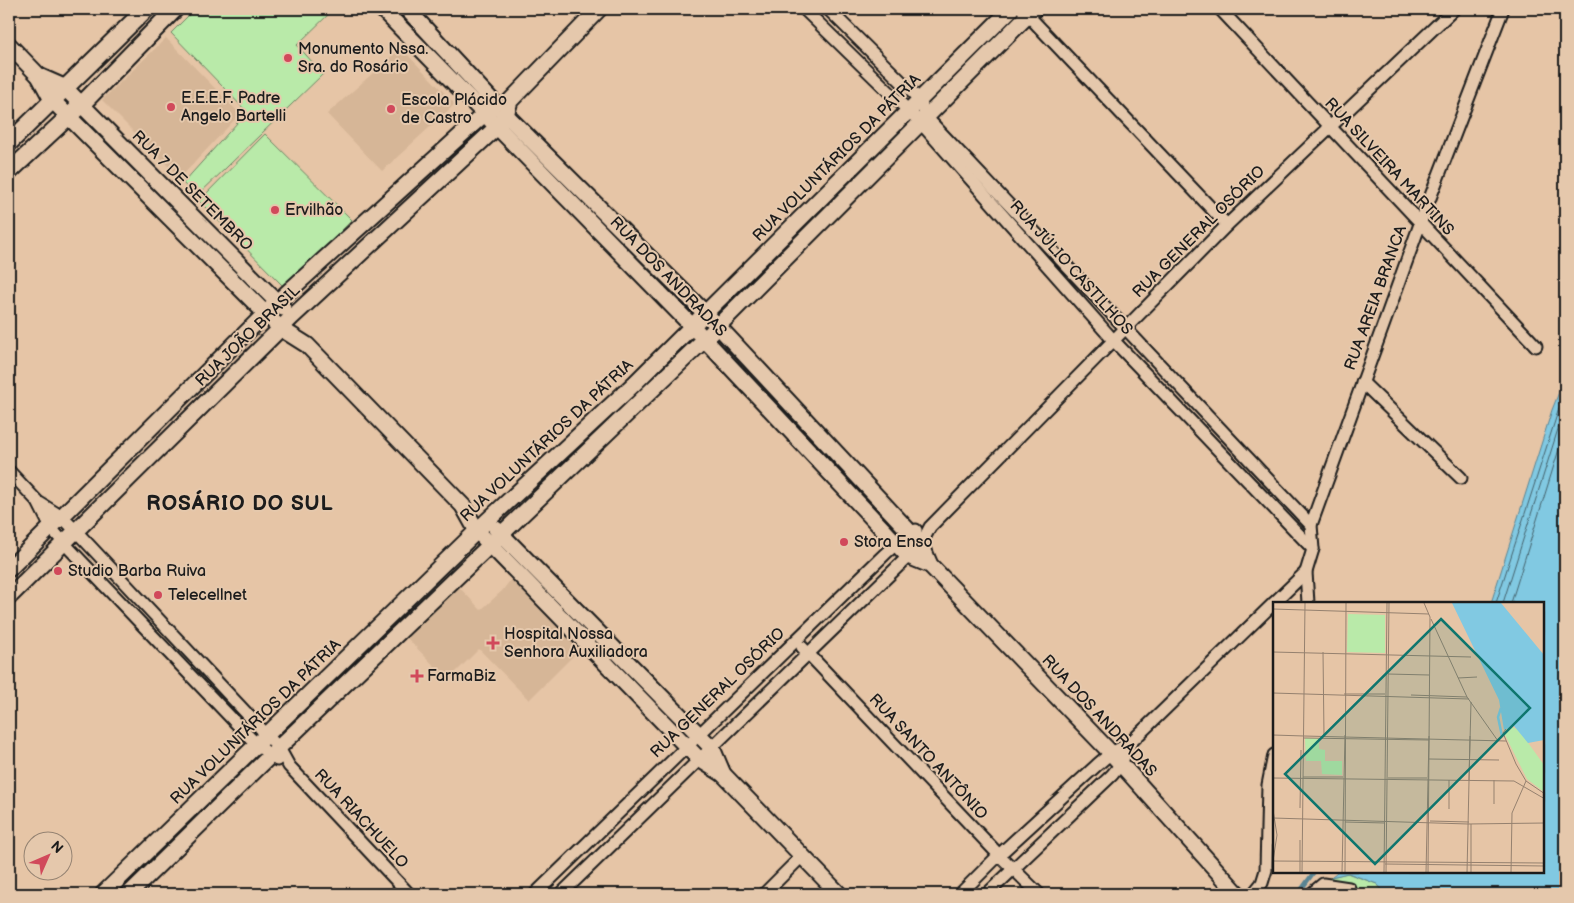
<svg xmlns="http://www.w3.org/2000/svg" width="1574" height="903" font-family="'Balsamiq Sans',sans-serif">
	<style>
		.built { fill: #d6b697 }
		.park { fill: #b9eaa9; stroke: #6a8362 }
		.water { fill: #81c9e2; stroke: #598493 }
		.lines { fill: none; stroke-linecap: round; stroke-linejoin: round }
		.shore { stroke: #44616b; stroke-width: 1 }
		.stream { stroke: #598493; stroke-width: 4 }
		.minor-casing { stroke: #1c1c1c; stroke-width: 15 }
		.tertiary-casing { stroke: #1c1c1c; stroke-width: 19 }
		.secondary-casing { stroke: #1c1c1c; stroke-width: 20 }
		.minor { stroke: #e5c8ac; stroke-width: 11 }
		.tertiary { stroke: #e5c8ac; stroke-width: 15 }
		.secondary { stroke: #e5c8ac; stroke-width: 16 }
		.poi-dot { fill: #d1495b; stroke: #e5c8ac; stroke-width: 2 }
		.labels { text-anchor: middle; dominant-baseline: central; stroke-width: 4; stroke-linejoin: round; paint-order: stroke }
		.poi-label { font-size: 16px; fill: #1c1c1c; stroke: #e5c8ac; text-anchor: start }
		.street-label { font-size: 16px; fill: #1c1c1c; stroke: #e5c8ac }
		.district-label { font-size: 21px; font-weight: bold; letter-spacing: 1px; fill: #1c1c1c; stroke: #e5c8ac }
		.inset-river { fill: none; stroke: #81c9e2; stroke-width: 2.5 }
		.inset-road { fill: none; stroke: #95816f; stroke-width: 1 }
		.view { fill: #0f766e; fill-opacity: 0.15; stroke: #0f766e; stroke-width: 2.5 }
		.inset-edge { fill: none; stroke: #1c1c1c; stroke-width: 2.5 }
	</style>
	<rect width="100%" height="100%" fill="#e6c5a6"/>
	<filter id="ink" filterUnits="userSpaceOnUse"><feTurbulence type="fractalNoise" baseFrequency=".02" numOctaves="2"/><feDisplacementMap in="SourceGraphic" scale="10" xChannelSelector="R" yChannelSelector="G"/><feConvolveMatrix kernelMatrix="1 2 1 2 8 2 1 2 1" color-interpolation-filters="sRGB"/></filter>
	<g filter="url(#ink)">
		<g class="built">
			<polygon points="166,38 240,114 180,178 102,100"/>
			<polygon points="401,48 455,104 382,171 327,114"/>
			<polygon points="512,578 580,649 529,700 479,649 448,680 407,638 457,585 481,610 502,591"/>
		</g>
		<g class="park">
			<polygon points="195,9 334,9 297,45 323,74 196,197 183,183 247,112 171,33"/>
			<polygon points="265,134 352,220 285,288 199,201"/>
			<polygon points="1347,873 1377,884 1386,894 1317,894 1331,877"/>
		</g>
		<polygon class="water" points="1565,377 1565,894 1386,894 1377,884 1348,873 1331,877 1337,872 1543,872 1543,603 1491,603 1552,410"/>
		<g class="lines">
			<g class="shore">
				<polyline points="1496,603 1565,390"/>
				<polyline points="1503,603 1565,407"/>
				<polyline points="1511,603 1565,430"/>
			</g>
			<polyline class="stream" points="1298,894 1314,872"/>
			<g class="minor-casing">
				<g id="minor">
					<polyline points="804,9 920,122 1114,341 1313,549"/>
					<polyline points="828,9 920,100 926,117 1311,525"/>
					<polyline points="1022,9 1227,225"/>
					<polyline points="1220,9 1536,346"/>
					<polyline points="1362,382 1461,478"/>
					<polyline points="9,471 38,502 62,517 75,530 279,748 289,766 409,894"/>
					<polyline points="39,504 51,528 64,543 257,745 277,760"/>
					<polyline points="1274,603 1306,572"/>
					<polyline points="1308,603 1306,572 1313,549 1311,525 1420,224 1503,9"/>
					<polyline points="802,647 999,855 1039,894"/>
					<polyline points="535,894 885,554 909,532 916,530"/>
					<polyline points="561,894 921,544 930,527 1227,225 1454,9"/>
					<polyline points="764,894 802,856"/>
					<polyline points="960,894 999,855 1097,765 1111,753 1130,743 1274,603"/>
					<polyline points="987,894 1112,775 1121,764 1130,743"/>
					<polyline points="1253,894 1262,883 1266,870 1268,785 1274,755"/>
					<polyline points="1311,894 1323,884 1349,888"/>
				</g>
			</g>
			<g class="tertiary-casing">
				<g id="tertiary">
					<polyline points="382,9 692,326 908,556 930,565"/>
					<polyline points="407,9 495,104 718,326 921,544 930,565 1111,753 1238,894"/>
					<polyline points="9,45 39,76 52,100 280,328 307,345 463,506 477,531 699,759 723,774 839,894"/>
					<polyline points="39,76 64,87 283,308"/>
					<polyline points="496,529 712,748 723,774"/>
					<polyline points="9,569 277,302 492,107"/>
					<polyline points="9,597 292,317 498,126 506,115 510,101 599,9"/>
					<polyline points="103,894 487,521 634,384 1011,9"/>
					<polyline points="129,894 270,756 705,339 1034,9"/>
				</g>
			</g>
			<g class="secondary-casing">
				<g id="secondary">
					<polyline points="9,143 146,9"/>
					<polyline points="9,172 82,104 175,9"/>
				</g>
			</g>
			<use href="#minor" class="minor"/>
			<use href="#tertiary" class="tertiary"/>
			<use href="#secondary" class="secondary"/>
		</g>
	</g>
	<g class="poi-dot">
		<circle cx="288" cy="58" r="5"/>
		<circle cx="171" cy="107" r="5"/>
		<circle cx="391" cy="109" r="5"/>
		<circle cx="275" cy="210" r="5"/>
		<circle cx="844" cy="542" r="5"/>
		<circle cx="58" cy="571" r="5"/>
		<circle cx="158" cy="595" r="5"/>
		<path d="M490.5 635.5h5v5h5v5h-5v5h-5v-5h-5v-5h5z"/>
		<path d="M414.5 668.5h5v5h5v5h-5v5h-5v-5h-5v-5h5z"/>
	</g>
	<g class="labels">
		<g class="poi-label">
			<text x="298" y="49">Monumento Nssa.<tspan x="298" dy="18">Sra. do Rosário</tspan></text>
			<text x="181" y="98">E.E.E.F. Padre<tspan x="181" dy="18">Angelo Bartelli</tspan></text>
			<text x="401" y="100">Escola Plácido<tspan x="401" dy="18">de Castro</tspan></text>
			<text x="285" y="210">Ervilhão</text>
			<text x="854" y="542">Stora Enso</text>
			<text x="68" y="571">Studio Barba Ruiva</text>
			<text x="168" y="595">Telecellnet</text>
			<text x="504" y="634">Hospital Nossa<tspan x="504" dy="18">Senhora Auxiliadora</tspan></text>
			<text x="427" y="676">FarmaBiz</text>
		</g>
		<g class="street-label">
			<text transform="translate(837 158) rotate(-45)">RUA VOLUNTÁRIOS DA PÁTRIA</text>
			<text transform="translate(1389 167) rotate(47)">RUA SILVEIRA MARTINS</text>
			<text transform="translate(192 191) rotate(45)">RUA 7 DE SETEMBRO</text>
			<text transform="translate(1199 232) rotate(-45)">RUA GENERAL OSÓRIO</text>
			<text transform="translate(1071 268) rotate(48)">RUA JÚLIO CASTILHOS</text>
			<text transform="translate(668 277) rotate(46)">RUA DOS ANDRADAS</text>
			<text transform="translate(1376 298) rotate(-70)">RUA AREIA BRANCA</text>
			<text transform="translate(248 336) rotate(-44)">RUA JOÃO BRASIL</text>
			<text transform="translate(547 441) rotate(-43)">RUA VOLUNTÁRIOS DA PÁTRIA</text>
			<text transform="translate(718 693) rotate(-44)">RUA GENERAL OSÓRIO</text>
			<text transform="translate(1099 716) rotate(47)">RUA DOS ANDRADAS</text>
			<text transform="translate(256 722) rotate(-44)">RUA VOLUNTÁRIOS DA PÁTRIA</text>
			<text transform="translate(928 757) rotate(47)">RUA SANTO ANTÔNIO</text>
			<text transform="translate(361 819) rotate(47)">RUA RIACHUELO</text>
		</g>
		<g class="district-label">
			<text x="240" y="503">ROSÁRIO DO SUL</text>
		</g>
	</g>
	<g transform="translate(1273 602)">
		<rect width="271" height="271" fill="#e6c5a6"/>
		<path d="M75,12L112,13V51L74,50ZM236,124L246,128L271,163V190L254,177L231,131ZM32,136H46V147L52,148V159H69V173L49,172L48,159H33Z" fill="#b9eaa9"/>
		<path d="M179,1H228L271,53V138L255,141L241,124L231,128L226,98Z" fill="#81c9e2"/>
		<path class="inset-river" d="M228,106L225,115L229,134"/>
		<path class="inset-road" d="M151,1L157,15L155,271M0,7L156,12M158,17L194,95L225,139M0,50L198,55M50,50L51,134M115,72L156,73M185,76L204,75M0,91L196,97M71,92H112M138,93L194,95M233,127L230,131L243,162L253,179L272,192M0,133L31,134M31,134L233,139M31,136L156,138M156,157L226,158M30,175H70M0,176L241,179L272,197M115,176H154M176,178V207M196,178L198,100M221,202V178M27,206L28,148M0,208L4,233L0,259M0,216L195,222L272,221M157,219L196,220M72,220L112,221M0,259L272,261M112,262L272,264M27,271V238M29,271L32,1M69,271L72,133M72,271L73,1M111,271L114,1M113,271L116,1M153,271L156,134M194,271L197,134M198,271V222M238,271L239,211L253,179"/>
		<path class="view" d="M168,17L257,106L102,262L12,172Z"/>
		<rect width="271" height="271" class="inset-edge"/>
	</g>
	<rect width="1574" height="903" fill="none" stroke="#e5c8ac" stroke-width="30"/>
	<rect x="15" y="15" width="1544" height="873" fill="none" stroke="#1c1c1c" stroke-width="2" filter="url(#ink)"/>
	<g transform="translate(48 856) rotate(45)"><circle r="24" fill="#e5c8ac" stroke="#958372"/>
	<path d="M0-4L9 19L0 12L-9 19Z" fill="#d1495b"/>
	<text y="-8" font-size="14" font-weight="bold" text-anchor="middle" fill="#1c1c1c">N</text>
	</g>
</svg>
